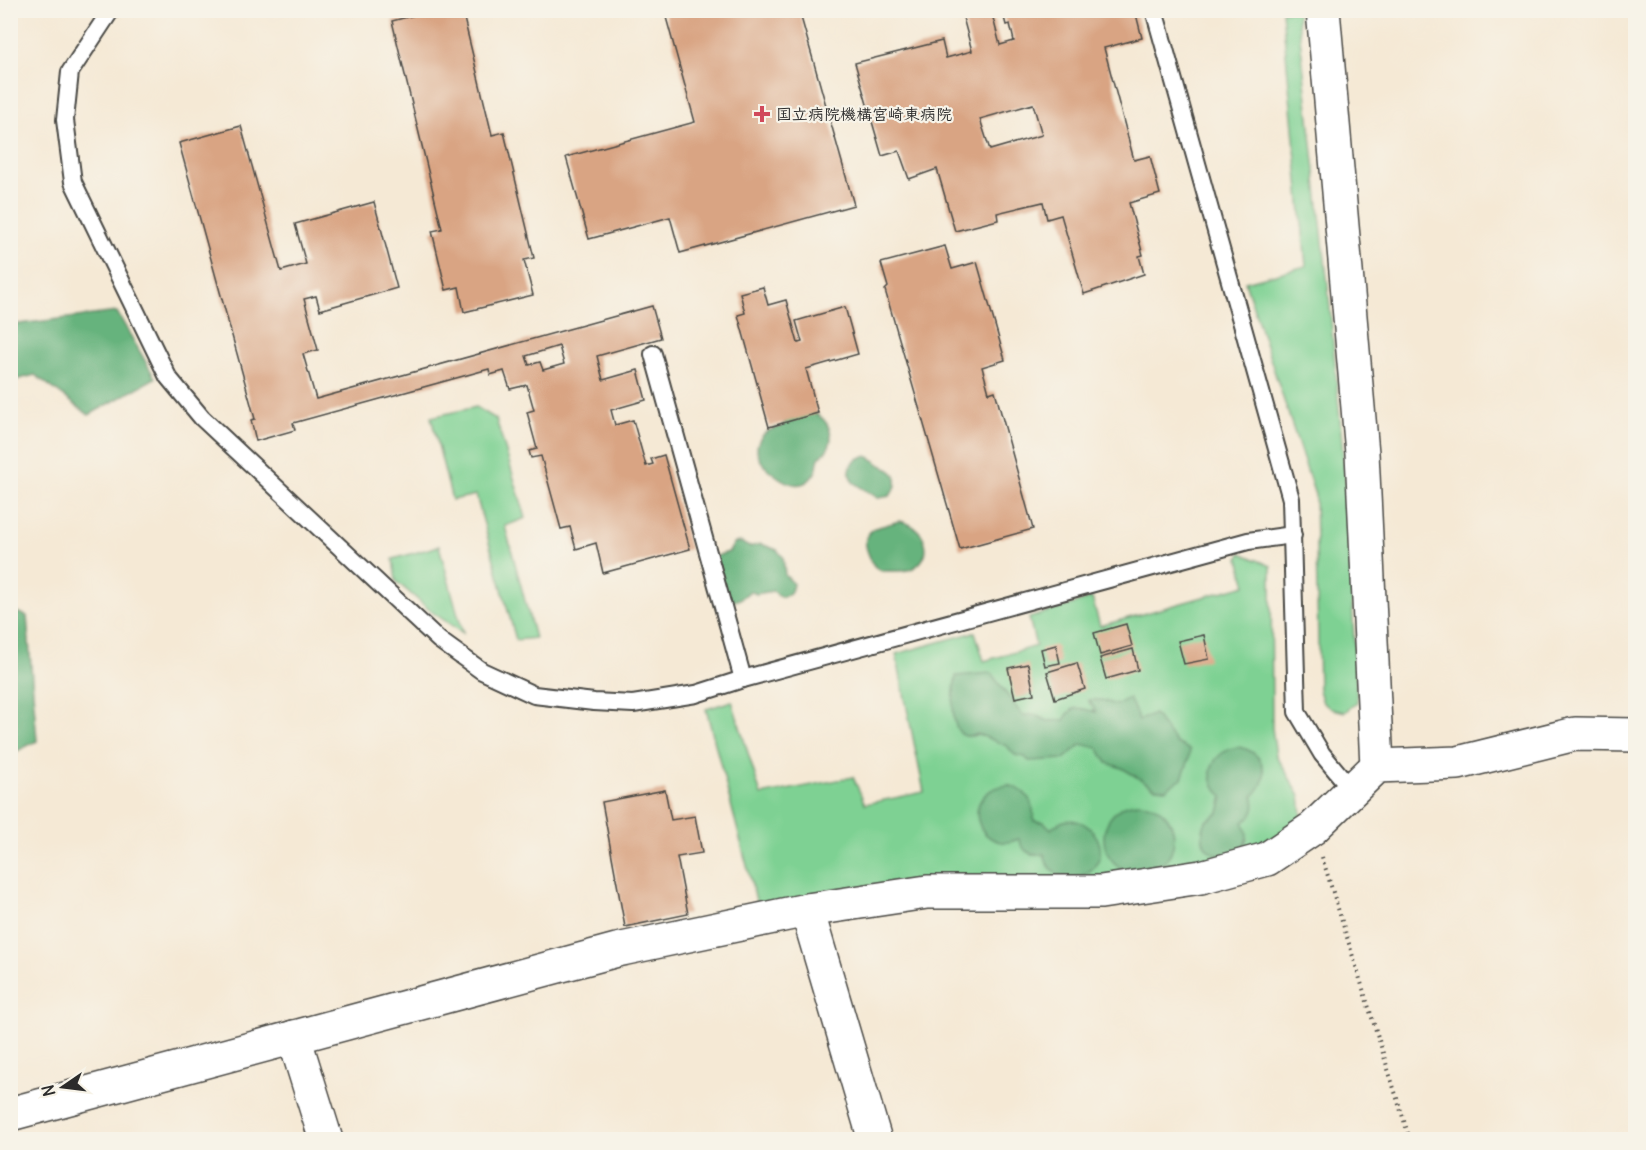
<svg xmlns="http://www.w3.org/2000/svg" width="1646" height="1150" font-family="Delius,'Klee One',sans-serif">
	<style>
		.green { fill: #7ed193; stroke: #547e5f; stroke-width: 1.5 }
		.forest { fill: #66b37d; stroke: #486f54; stroke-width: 1.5 }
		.building { fill: #d9a483; fill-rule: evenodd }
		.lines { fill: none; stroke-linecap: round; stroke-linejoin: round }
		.lane-casing { stroke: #494844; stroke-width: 20 }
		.street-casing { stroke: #494844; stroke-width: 36 }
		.path { stroke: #494844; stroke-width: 4; stroke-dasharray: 1.5 4.5; stroke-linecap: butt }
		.lane { stroke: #fff; stroke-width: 16 }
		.street { stroke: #fff; stroke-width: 33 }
		.poi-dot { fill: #d1495b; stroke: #f7f3e8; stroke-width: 2 }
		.labels { text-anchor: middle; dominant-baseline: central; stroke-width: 4.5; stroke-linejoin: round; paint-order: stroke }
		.poi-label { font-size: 16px; font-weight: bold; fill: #2b2b2b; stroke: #f7f3e8; text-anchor: start }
	</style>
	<rect width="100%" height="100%" fill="#f7f3e8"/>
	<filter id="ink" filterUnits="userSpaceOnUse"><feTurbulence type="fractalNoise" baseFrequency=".0167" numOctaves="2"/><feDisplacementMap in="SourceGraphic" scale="12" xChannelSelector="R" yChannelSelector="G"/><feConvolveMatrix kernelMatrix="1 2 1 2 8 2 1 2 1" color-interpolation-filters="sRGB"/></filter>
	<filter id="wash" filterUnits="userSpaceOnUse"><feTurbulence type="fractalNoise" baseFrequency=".008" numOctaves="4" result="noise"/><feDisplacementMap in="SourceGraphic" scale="24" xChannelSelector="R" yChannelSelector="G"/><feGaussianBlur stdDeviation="1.35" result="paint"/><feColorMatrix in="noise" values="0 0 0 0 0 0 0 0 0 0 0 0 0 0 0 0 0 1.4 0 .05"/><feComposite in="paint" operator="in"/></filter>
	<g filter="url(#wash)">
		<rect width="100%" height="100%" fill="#f5e9d5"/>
		<g class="green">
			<polygon points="1282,11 1297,11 1328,286 1347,498 1357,702 1345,712 1332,709 1323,703 1319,690 1315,495 1245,282 1306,266"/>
			<polygon points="476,407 496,419 526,518 505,526 535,638 516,640 476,495 452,500 431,417"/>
			<polygon points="439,546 463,633 432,612 396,581 393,559"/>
			<polygon points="1241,553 1271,566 1272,728 1276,755 1300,796 1302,815 1297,833 1204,868 758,908 706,709 732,701 761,795 853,777 865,804 924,792 896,654 975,632 984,661 1036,646 1029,618 1092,598 1100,626 1246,585 1239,558"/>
		</g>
		<g class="forest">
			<polygon points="117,312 155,378 89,415 35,375 11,381 11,325"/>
			<path d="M815,413C828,420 837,437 826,451C826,452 820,457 819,458C817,462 818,467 816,471C805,492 788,485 774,474C760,464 749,448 765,433C771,428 776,429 782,426C786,423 784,422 788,419C794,415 807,414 815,413Z"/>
			<path d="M865,456C874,457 876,463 883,466C892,471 898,474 896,486L890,496L878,498C875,496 855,484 853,482C845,470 853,459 865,456Z"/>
			<path d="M900,521C926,526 937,557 911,569C905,572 890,571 882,571C872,567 872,562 868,553C864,542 864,536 874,528C884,526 891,523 900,521Z"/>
			<path d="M740,542L749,547L761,544L777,550L783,557L785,575L793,583C792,592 790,595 781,597L773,591L756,594L750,591C716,627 679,562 729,552L734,543Z"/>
			<polygon points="11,610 27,616 37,741 11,754"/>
			<path d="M991,673L1022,715H1035L1048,721L1064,720C1074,702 1081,709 1096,712L1088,700H1102L1116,705L1129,698L1139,720L1154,714L1176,743L1190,750L1188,762L1182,778L1166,789L1155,788L1122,768L1107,763L1098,748L1081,744L1064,759L1029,761L1025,757L1015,755L1007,746L978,734C946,748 953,694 956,676Z"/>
			<path d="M1240,747C1265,754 1272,777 1253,796C1257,807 1254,816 1243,822C1265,862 1186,870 1206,821L1219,813L1223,796C1200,777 1212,750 1240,747Z"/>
			<path d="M1008,785C1027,790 1034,801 1034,821L1044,822L1051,829C1077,802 1118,844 1092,869C1085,876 1075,879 1065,877C1054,874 1047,866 1044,854C1031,857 1023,852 1019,839C977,857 956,791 1008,785Z"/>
			<circle cx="1139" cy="838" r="35"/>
		</g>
		<g id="blocks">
			<g class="building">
				<polygon points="434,10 462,10 492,135 504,132 534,258 524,260 533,295 464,312 459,287 446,290 432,231 442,229 392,21"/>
				<polygon points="664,10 799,10 854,205 680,253 670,217 589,239 566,157 695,122"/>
				<path d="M961,10H991L1000,45L1014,41L1010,24L1006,25L1002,10H1089L1090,16L1110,10H1135L1142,38L1104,48L1134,160L1150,156L1160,194L1129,203L1143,255L1139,256L1144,274L1084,294L1061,215L1047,219L1043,202L997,213L998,220L955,231L937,169L909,179L899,151L882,156L855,63L942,41L946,58L972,51ZM1033,104L1042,135L990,150L980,119Z"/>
				<path d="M241,126L281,271L306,264L295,224L374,202L397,288L320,310L316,296L304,299L318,350L303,354L316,399L652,306L661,338L597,356L603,380L638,370L646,400L611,410L615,425L633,420L646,466L653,464L651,459L664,455L690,549L603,573L596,543L576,549L570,527L561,529L541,456L531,458L529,451L537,449L527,412L534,410L527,385L510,389L504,371L490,375L489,369L293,423L295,430L256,441L251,420L255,419L179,143ZM559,346L564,364L543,370L540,362L529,365L526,356Z"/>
				<polygon points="945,246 952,269 977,262 1005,360 982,367 989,393 995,391 1033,529 960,549 885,290 888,287 881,263"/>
				<polygon points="763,287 768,305 786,300 798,343 802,342 796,321 845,307 858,354 806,369 818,413 769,427 738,315 745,313 740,293"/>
				<polygon points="1126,624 1132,646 1100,655 1094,633"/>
				<polygon points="1204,635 1209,659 1184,664 1178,641"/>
				<polygon points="1056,645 1060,663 1045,666 1041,649"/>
				<polygon points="1133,649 1138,670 1106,679 1100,658"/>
				<polygon points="1077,663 1085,689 1055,699 1047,672"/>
				<polygon points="1028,664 1034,694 1015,698 1008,668"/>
				<polygon points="665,790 671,820 695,816 702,853 677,857 688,914 625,927 602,802"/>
			</g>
		</g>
	</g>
	<g filter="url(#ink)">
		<use href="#blocks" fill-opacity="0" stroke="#494844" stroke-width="1.5"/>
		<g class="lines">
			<g class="lane-casing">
				<g id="lane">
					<polyline points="111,10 70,72 65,120 73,182 168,377 202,418 439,640 482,671 534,695 594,702 633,704 696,694 743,679 1248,541 1293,535"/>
					<polyline points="1154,10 1291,499 1297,712 1322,754 1352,790"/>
					<polyline points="653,354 743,679"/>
				</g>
			</g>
			<g class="street-casing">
				<g id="street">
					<polyline points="1323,10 1362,453 1377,766"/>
					<polyline points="807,910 875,1140"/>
					<polyline points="294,1037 326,1140"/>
					<polyline points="10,1114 617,950 807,910 927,892 1101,892 1201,877 1267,859 1313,828 1377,766 1458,763 1575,734 1636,735"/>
				</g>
			</g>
			<polyline class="path" points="1322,857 1410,1140"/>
			<use href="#lane" class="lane"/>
			<use href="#street" class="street"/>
		</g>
	</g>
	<path class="poi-dot" d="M759 105h6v6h6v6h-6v6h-6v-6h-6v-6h6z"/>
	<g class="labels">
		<g class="poi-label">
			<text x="776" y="114">国立病院機構宮崎東病院</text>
		</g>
	</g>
	<rect width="1646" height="1150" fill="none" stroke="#f7f3e8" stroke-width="36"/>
	<g transform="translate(63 1087) rotate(256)" stroke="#f7f3e8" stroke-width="4.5" paint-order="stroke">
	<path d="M0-4.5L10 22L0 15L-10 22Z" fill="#2b2b2b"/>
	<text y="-9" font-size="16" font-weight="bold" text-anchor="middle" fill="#2b2b2b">N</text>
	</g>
</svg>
